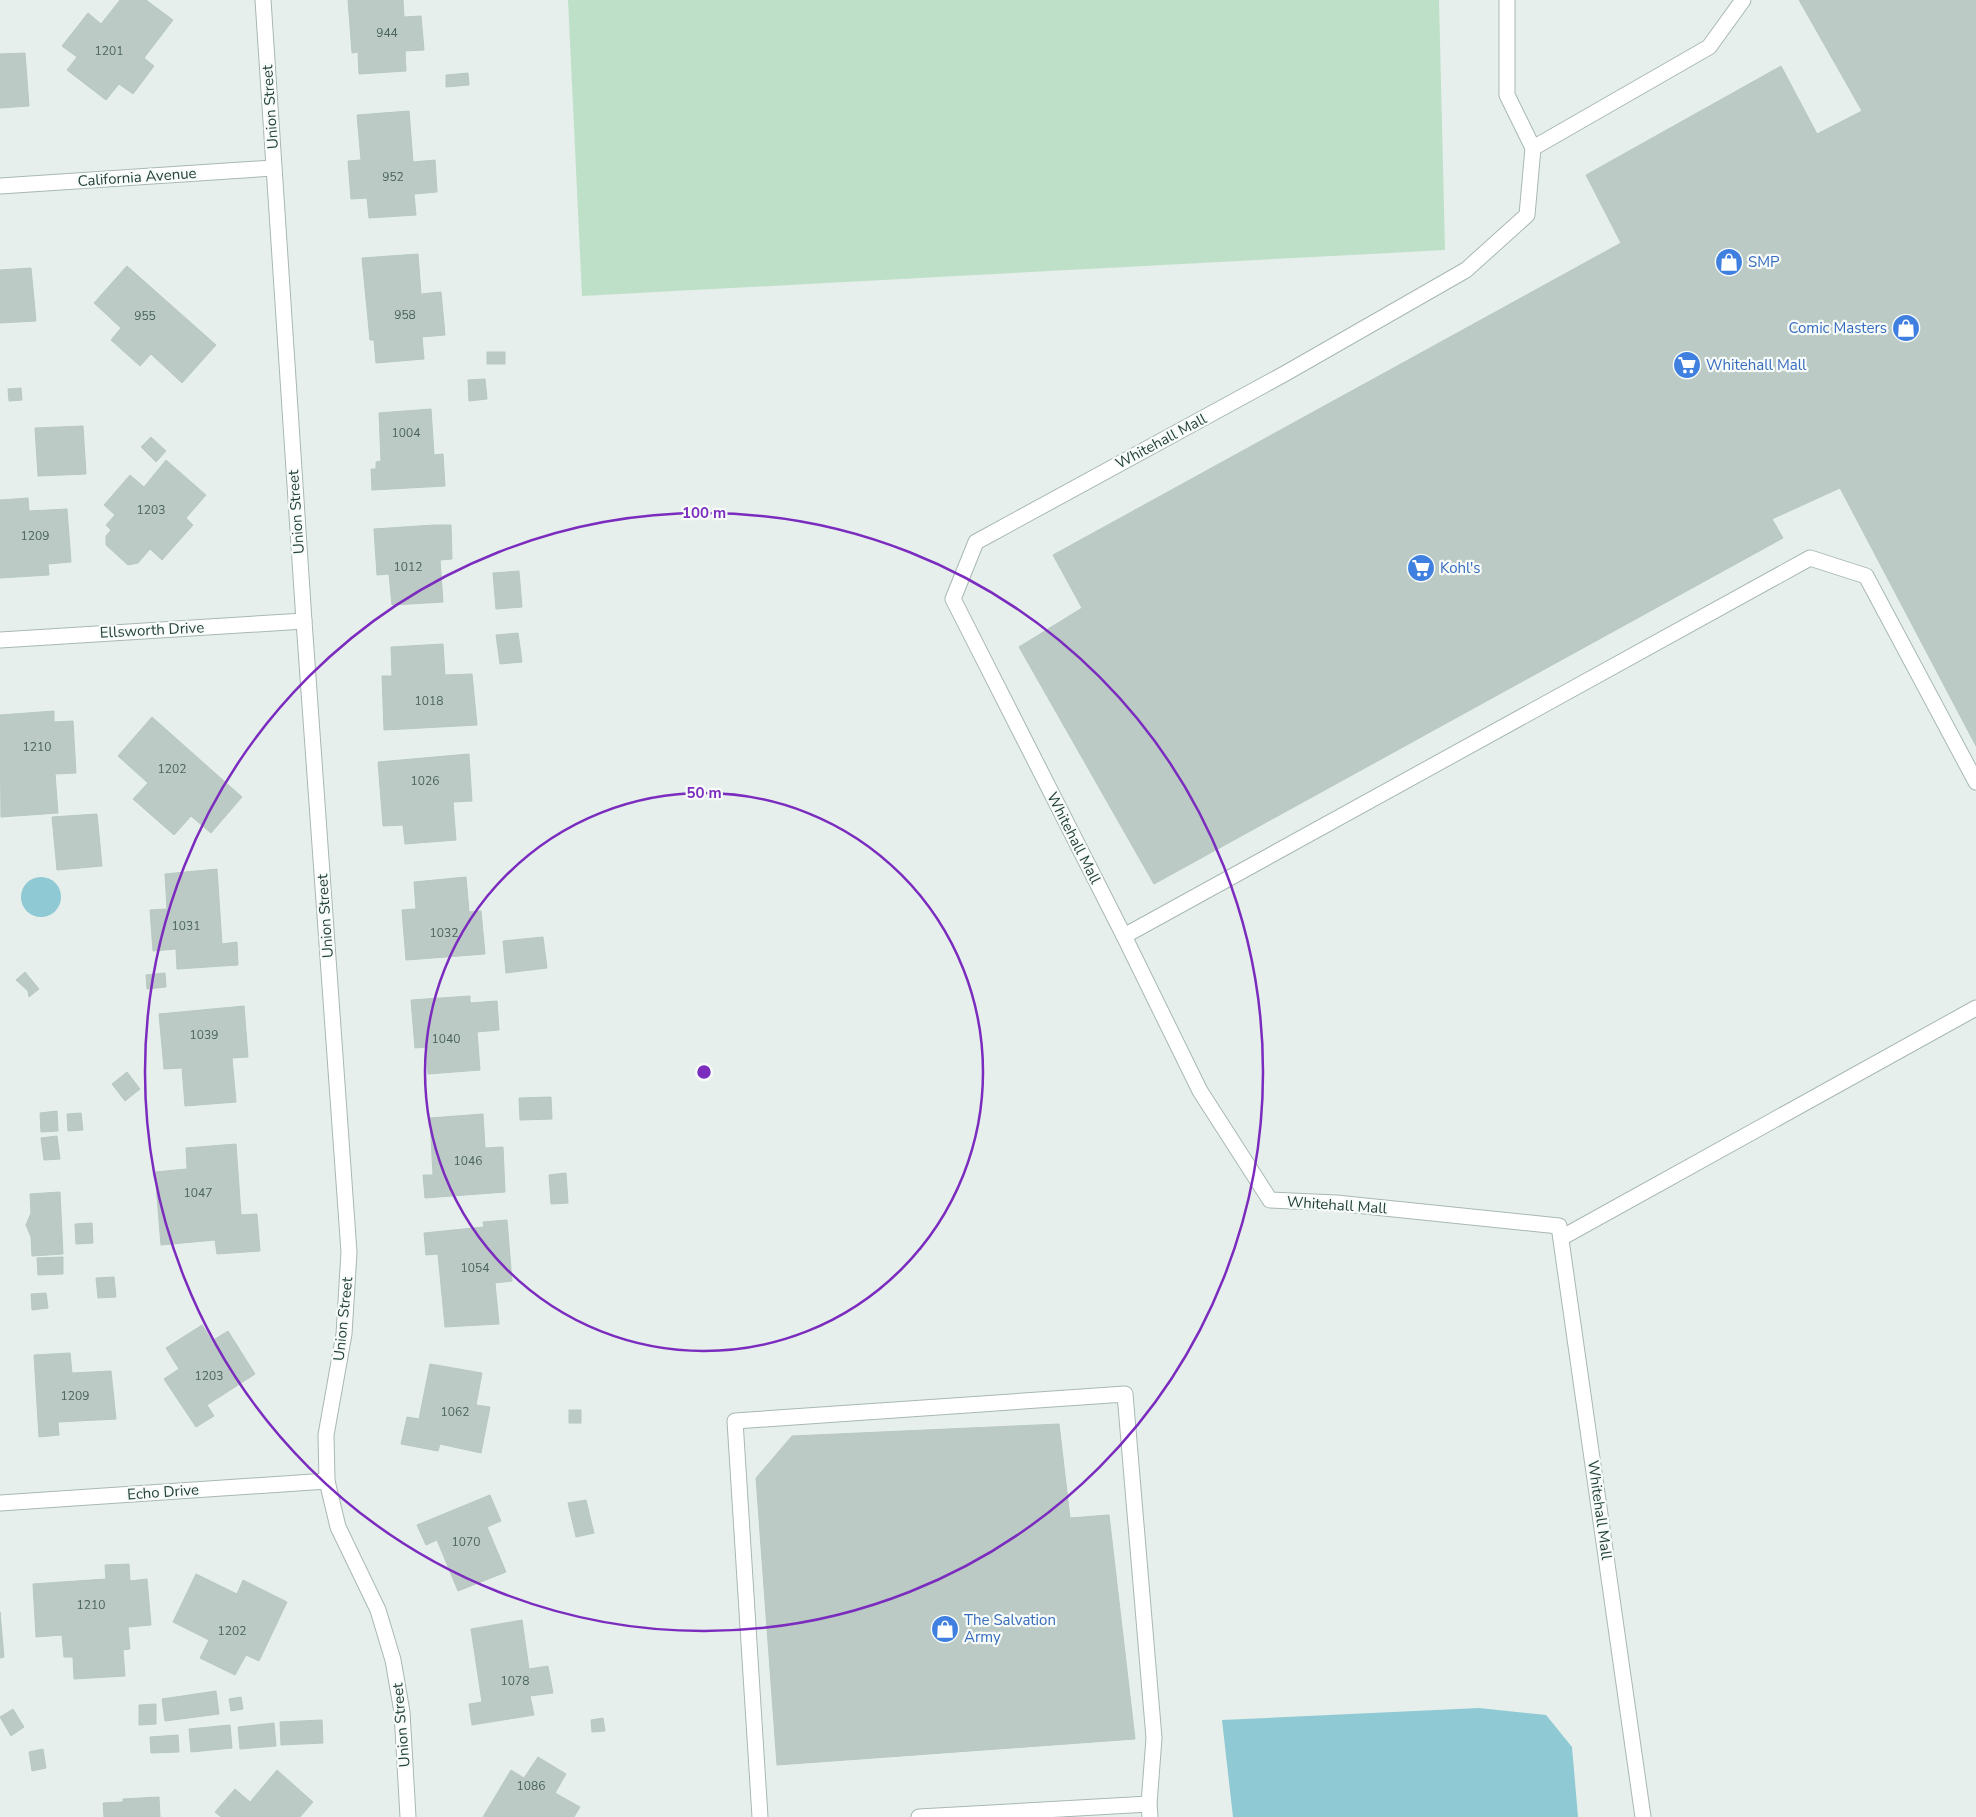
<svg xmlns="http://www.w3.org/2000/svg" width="1976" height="1817" font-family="'Nunito Sans',sans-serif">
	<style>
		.green { fill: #bfe0c8 }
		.water { fill: #8ec9d4 }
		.building { fill: #bbcac4; stroke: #b8c9c2 }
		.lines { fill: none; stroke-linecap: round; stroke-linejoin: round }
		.lane-casing { stroke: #a8b8b2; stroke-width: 17 }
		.street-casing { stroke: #a8b8b2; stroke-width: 17 }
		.lane { stroke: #fff; stroke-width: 15 }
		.street { stroke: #fff; stroke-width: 15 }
		.ring { fill: none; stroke: #7b2cbf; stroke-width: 2.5 }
		.labels { text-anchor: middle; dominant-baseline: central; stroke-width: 4.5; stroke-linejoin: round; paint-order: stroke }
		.number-label { font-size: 12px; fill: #4a645c }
		.street-label { font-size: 15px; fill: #24423a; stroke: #f7fbf9 }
		.shop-label { font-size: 15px; fill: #366cbe; stroke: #f7fbf9; text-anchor: start }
		.centre { fill: #7b2cbf; stroke: #f7fbf9; stroke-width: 2.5 }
		.ring-label { font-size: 15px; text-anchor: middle; font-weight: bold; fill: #7b2cbf; stroke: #f7fbf9; stroke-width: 4.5; stroke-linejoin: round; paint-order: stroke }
	</style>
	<rect width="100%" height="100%" fill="#e6efeb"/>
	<polygon class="green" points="568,0 1439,0 1445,250 582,296"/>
	<g class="water">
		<circle cx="41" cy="897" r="20"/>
		<polygon points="1479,1708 1546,1715 1572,1747 1578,1817 1233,1817 1222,1720"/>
	</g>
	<g class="building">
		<polygon points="120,0 146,0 173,20 144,58 154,66 133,94 119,84 106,100 67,70 77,57 62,46 88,13 101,24"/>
		<polygon points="348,0 403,0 404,17 421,16 424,50 405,51 406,71 359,74 358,52 352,53"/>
		<polygon points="1799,0 1976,0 1976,746 1840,488 1772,519 1783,538 1154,884 1019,647 1082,608 1053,555 1621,243 1586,175 1781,66 1817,134 1862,111"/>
		<polygon points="25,53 29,106 0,108 0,54"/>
		<polygon points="468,73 469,85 446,87 446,75"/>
		<polygon points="409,111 413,162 435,160 437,192 414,194 416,215 369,218 367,198 351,199 348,161 361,160 357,115"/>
		<polygon points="418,254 421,294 441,292 445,335 422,337 424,359 376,363 374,340 370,340 362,258"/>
		<polygon points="127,266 216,345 182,383 151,354 140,366 111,340 121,328 94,303"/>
		<polygon points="31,268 36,321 0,323 0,270"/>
		<rect x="487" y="352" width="18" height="12"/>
		<polygon points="485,379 487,399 469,401 468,380"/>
		<polygon points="21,388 22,400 9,401 8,389"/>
		<polygon points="431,409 434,455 443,454 445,486 372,490 371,469 376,469 376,462 381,461 379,413"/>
		<polygon points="83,426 86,474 38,476 35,428"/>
		<polygon points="151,437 166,451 156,462 141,447"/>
		<polygon points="166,460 206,495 186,518 193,525 162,560 150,549 138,563 128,565 106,545 106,536 111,530 106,525 115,515 104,505 130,475 144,487"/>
		<polygon points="28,498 29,511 67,509 71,562 48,564 49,575 0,578 0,500"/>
		<polygon points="434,525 451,525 452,559 440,560 443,602 392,605 389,574 377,575 374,529"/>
		<polygon points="519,571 522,607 496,609 493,573"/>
		<polygon points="518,633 522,662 500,664 496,635"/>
		<polygon points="443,644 445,675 472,674 477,725 384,730 382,676 392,676 391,647"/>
		<polygon points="54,711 54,722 73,721 76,773 55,774 58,813 1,817 0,715"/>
		<polygon points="152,717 242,797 211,833 191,816 174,835 133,799 148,783 118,756"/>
		<polygon points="469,754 472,801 453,802 456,840 405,844 403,825 383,826 378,762"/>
		<polygon points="97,814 102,866 57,870 52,817"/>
		<polygon points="217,869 222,944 237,942 238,965 177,969 176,949 153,951 150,910 167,909 165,874"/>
		<polygon points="466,877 469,912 481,911 485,954 406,960 402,910 416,909 414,882"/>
		<polygon points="543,937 547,968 506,973 503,941"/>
		<polygon points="25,972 39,989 29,997 28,991 16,980"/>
		<polygon points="165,973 166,987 147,989 146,975"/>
		<polygon points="470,996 470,1003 497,1001 499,1030 477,1032 480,1070 428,1074 426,1047 415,1048 411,1000"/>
		<polygon points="244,1006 248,1057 232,1058 236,1102 185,1106 182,1068 164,1069 159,1014"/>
		<polygon points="127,1072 140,1089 125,1101 112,1084"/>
		<polygon points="551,1097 552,1119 520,1120 519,1098"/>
		<polygon points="57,1111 58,1131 41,1132 40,1113"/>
		<polygon points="81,1113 83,1130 68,1131 67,1114"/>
		<polygon points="483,1114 485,1148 503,1147 505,1192 425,1198 423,1175 433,1175 430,1118"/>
		<polygon points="57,1136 60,1159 44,1160 41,1138"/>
		<polygon points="236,1144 241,1215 257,1214 260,1251 217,1254 215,1240 161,1245 155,1172 187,1169 186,1148"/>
		<polygon points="566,1173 568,1203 551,1204 549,1175"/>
		<polygon points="60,1192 63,1254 32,1256 31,1237 26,1225 31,1213 30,1194"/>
		<polygon points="507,1220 512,1281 495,1283 499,1324 445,1327 438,1254 426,1255 424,1233 484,1227 483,1222"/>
		<polygon points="92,1223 93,1243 76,1244 75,1224"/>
		<polygon points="63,1257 63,1274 38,1275 37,1258"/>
		<polygon points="114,1277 116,1297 98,1298 96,1278"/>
		<polygon points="46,1293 48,1308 32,1310 31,1294"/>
		<polygon points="202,1325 212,1341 228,1331 255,1374 207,1405 214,1416 196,1427 164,1379 179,1369 166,1348"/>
		<polygon points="70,1353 72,1373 111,1371 116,1419 58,1422 59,1435 39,1437 34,1355"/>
		<polygon points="430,1364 482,1373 476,1405 490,1407 481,1453 440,1444 438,1451 401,1444 407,1417 419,1419"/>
		<rect x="569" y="1410" width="12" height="13"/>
		<polygon points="1059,1424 1070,1518 1109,1515 1135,1739 777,1765 756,1478 792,1436"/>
		<polygon points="490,1495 501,1521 487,1527 506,1572 458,1591 437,1540 426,1545 417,1525"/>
		<polygon points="586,1500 594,1533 576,1537 568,1503"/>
		<polygon points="129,1564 130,1581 147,1579 151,1625 128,1627 130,1649 123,1650 125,1676 74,1679 73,1657 64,1657 62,1635 36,1637 33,1584 106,1579 105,1565"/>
		<polygon points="196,1574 237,1594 243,1580 287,1602 259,1661 246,1655 235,1675 200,1658 209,1640 173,1622"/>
		<polygon points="0,1612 4,1657 0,1658"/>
		<polygon points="522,1620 529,1669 548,1666 553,1693 530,1696 534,1715 472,1725 469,1704 482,1702 471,1629"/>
		<polygon points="216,1691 219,1714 165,1721 162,1699"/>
		<polygon points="241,1697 243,1709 231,1711 229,1699"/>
		<polygon points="156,1704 156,1724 139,1725 139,1705"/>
		<polygon points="13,1709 24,1727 11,1736 0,1717"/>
		<polygon points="603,1718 605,1731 592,1732 591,1720"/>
		<polygon points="322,1720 323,1743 281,1745 280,1722"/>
		<polygon points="274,1723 276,1746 240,1749 238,1727"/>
		<polygon points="230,1725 232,1748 191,1752 189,1729"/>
		<polygon points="178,1735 179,1752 151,1753 150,1737"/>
		<polygon points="43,1749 46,1768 32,1771 29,1752"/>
		<polygon points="538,1757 566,1774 555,1793 580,1807 574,1817 483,1817 511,1770 524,1778"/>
		<polygon points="277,1770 313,1802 300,1817 221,1817 215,1812 235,1789 250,1802"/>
		<polygon points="159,1797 160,1817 104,1817 103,1803 123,1802 123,1799"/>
	</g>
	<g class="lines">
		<g class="lane-casing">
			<g id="lane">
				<polyline points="1507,0 1507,95 1533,148"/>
				<polyline points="1124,936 1810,558 1866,576 1976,782"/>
				<polyline points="1561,1238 1976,1008"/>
				<polyline points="760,1817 735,1421 1125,1394 1154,1738 1149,1804"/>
				<polyline points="919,1817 1149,1804 1150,1817"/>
				<polyline points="1643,1817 1559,1226 1336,1203 1270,1200 1200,1091 1124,936 953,599 976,542 1286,373 1466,270 1527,215 1533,148 1709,47 1743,0"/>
			</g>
		</g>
		<g class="street-casing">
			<g id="street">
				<polyline points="263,0 304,621 349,1252 344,1334 326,1435 327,1481 338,1527 378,1610 393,1660 402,1712 408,1817"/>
				<polyline points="0,186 273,168"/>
				<polyline points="0,640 304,621"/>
				<polyline points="0,1503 327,1481"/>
			</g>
		</g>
		<use href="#lane" class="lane"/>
		<use href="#street" class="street"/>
	</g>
	<g class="ring">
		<circle cx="704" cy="1072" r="279"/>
		<circle cx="704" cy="1072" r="559"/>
	</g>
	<defs>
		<g id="shop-disc" transform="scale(1.4375)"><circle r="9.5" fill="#3f7fe0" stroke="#f7fbf9"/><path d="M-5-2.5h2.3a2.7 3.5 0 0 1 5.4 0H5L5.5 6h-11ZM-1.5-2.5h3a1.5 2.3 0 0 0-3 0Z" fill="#fff"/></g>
		<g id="supermarket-disc" transform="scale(1.4375)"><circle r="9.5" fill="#3f7fe0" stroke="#f7fbf9"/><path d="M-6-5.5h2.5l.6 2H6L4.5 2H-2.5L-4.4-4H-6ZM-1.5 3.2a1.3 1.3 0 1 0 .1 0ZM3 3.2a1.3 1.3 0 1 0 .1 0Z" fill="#fff"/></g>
	</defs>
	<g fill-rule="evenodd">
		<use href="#shop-disc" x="1729" y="262"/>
		<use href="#shop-disc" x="1906" y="328"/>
		<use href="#supermarket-disc" x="1687" y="365"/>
		<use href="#supermarket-disc" x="1421" y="568"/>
		<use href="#shop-disc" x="945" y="1629"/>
	</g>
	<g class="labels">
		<g class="number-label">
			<text x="387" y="33">944</text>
			<text x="109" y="51">1201</text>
			<text x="393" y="177">952</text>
			<text x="405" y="315">958</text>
			<text x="145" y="316">955</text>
			<text x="406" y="433">1004</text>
			<text x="151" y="510">1203</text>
			<text x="35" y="536">1209</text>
			<text x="408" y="567">1012</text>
			<text x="429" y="701">1018</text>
			<text x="37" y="747">1210</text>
			<text x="172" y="769">1202</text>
			<text x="425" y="781">1026</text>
			<text x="186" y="926">1031</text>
			<text x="444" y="933">1032</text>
			<text x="204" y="1035">1039</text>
			<text x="446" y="1039">1040</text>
			<text x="468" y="1161">1046</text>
			<text x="198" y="1193">1047</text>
			<text x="475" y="1268">1054</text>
			<text x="209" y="1376">1203</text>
			<text x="75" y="1396">1209</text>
			<text x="455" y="1412">1062</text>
			<text x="466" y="1542">1070</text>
			<text x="91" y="1605">1210</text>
			<text x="232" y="1631">1202</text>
			<text x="515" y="1681">1078</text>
			<text x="531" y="1786">1086</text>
		</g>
		<g class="street-label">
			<text transform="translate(270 107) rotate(-94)">Union Street</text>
			<text transform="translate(137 177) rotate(-4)">California Avenue</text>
			<text transform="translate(1161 441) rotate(-28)">Whitehall Mall</text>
			<text transform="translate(296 512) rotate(-94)">Union Street</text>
			<text transform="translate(152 630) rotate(-3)">Ellsworth Drive</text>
			<text transform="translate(1074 838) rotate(63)">Whitehall Mall</text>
			<text transform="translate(325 916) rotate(-94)">Union Street</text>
			<text transform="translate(1337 1205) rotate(4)">Whitehall Mall</text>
			<text transform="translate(343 1319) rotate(-84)">Union Street</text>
			<text transform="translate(163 1492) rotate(-4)">Echo Drive</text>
			<text transform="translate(1600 1510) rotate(82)">Whitehall Mall</text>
			<text transform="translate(401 1725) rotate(-95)">Union Street</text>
		</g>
		<g class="shop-label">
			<text x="1748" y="262">SMP</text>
			<text x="1887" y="328" text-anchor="end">Comic Masters</text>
			<text x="1706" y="365">Whitehall Mall</text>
			<text x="1440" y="568">Kohl's</text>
			<text x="964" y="1620">The Salvation<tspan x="964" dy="17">Army</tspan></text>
		</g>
	</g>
	<circle cx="704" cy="1072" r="8" class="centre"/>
	<g class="ring-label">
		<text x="704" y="518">100 m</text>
		<text x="704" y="798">50 m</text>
	</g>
</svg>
